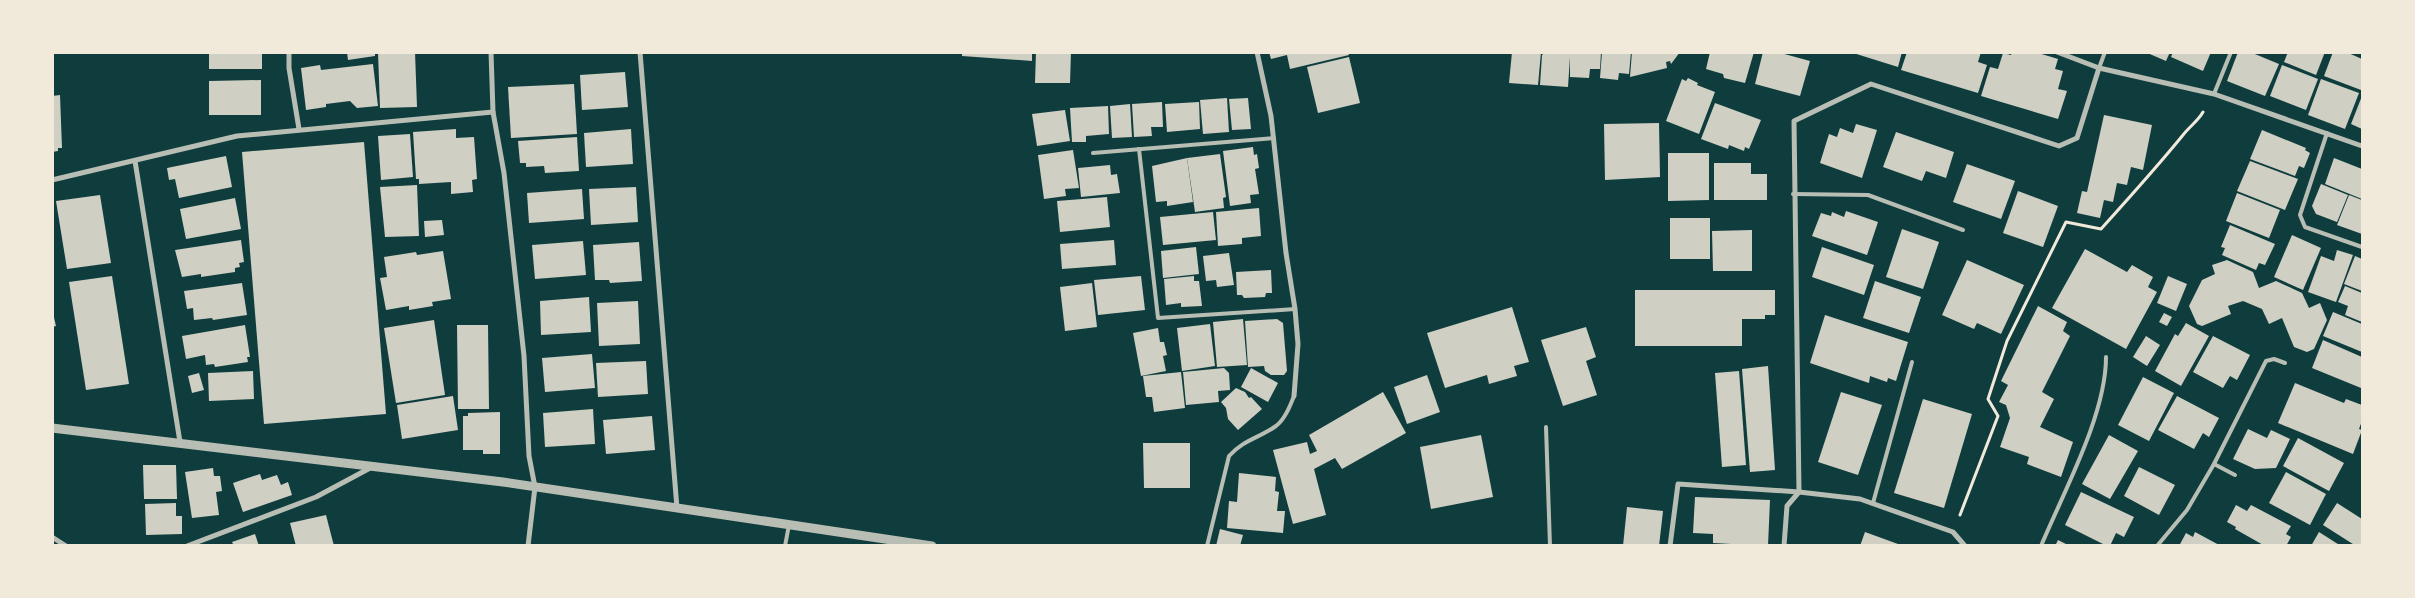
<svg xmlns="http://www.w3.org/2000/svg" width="2415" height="598" font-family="Helvetica,sans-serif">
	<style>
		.building { fill: #cfcfc3 }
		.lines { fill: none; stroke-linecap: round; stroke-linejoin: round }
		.path { stroke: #f1e9da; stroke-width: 3 }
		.service { stroke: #b8beb3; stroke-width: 4 }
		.minor { stroke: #b8beb3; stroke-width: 5 }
		.tertiary { stroke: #b8beb3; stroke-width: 9 }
	</style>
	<rect width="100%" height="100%" fill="#0f3d3e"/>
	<g class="building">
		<rect x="209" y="52" width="53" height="17"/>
		<polygon points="347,52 375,52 375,56 348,60"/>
		<polygon points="378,52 415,52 417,107 380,108"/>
		<polygon points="962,52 1032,52 1032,61 962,56"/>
		<polygon points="1036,52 1071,52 1070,83 1035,83"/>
		<polygon points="1269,52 1348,52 1349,55 1290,69 1287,55 1271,59"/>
		<polygon points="1512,52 1541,52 1538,85 1509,83"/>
		<polygon points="1545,52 1601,52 1600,69 1590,69 1589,78 1570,77 1570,57 1568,87 1540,85 1542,55"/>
		<polygon points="1602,52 1631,52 1629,74 1619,73 1618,80 1600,78"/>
		<polygon points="1632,52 1680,52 1671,64 1670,61 1666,62 1667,68 1630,77"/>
		<polygon points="1710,52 1754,52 1745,83 1724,78 1723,74 1706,69"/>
		<polygon points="1763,52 1777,52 1810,61 1800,96 1755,84"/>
		<polygon points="1850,52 1902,52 1898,67"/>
		<polygon points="1907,52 1981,52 1978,62 1987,65 1978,93 1901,70"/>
		<polygon points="2012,52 2035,52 2058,59 2055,69 2063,71 2058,89 2067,91 2058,119 1981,96 1990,67 1998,69 2003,53 2011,55"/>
		<polygon points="2145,52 2170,52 2166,61"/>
		<polygon points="2173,52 2211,52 2203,71 2171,57"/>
		<polygon points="2238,52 2250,52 2279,64 2265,96 2227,81"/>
		<polygon points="2288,52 2325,52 2316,75 2284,62"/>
		<polygon points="2333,52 2346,52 2362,59 2361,90 2324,76"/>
		<polygon points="1349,57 1360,103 1318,113 1307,67"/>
		<polygon points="373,64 378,106 357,108 350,101 326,104 326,107 306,110 301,68 320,65 321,70"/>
		<polygon points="2282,65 2318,79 2306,110 2270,96"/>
		<polygon points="625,72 628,107 582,110 580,75"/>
		<polygon points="1688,78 1698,83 1697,85 1715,92 1699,134 1666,121 1682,79 1686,81"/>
		<polygon points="2321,79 2359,93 2345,129 2308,115"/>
		<polygon points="261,80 261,115 209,115 209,81"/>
		<polygon points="574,84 577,134 511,138 508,87"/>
		<polygon points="60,95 62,148 58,148 58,151 52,152 52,96"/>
		<polygon points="2362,96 2362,129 2351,124"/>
		<polygon points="1227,98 1229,132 1203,134 1200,100"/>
		<polygon points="1248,98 1251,129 1232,130 1229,99"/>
		<polygon points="1162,102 1163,127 1151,127 1152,136 1134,137 1132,104"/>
		<polygon points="1199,102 1200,129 1167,132 1165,104"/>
		<polygon points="1715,103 1761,120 1749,149 1745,147 1744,151 1729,145 1728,149 1701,139"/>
		<polygon points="1130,104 1132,137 1112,138 1110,106"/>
		<polygon points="1108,106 1109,134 1086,136 1086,142 1072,142 1070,108"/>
		<polygon points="1065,110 1070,141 1037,146 1032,114"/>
		<polygon points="2104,115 2152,125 2143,170 2131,167 2127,185 2117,183 2113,202 2104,200 2100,218 2077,213 2082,191 2087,192"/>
		<polygon points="1659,123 1660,177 1605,180 1604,124"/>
		<polygon points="1856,124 1877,130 1862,178 1820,163 1829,134 1837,137 1840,128 1853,133"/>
		<polygon points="456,129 456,138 474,137 477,179 472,180 473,192 451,194 451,182 419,184 419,179 416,179 413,132"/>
		<polygon points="631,129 633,164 586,167 584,133"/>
		<polygon points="2262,130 2306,148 2305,150 2310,153 2304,168 2299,166 2295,176 2250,159"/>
		<polygon points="1896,132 1954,152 1946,178 1926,171 1922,181 1883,167"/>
		<polygon points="410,134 413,177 381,180 378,136"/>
		<polygon points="577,137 579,171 545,173 544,166 526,167 526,163 520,163 518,141"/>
		<polygon points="364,142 386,414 264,424 242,152"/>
		<polygon points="1253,147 1254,155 1257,154 1259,168 1255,169 1259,194 1250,195 1251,203 1230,206 1223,151"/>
		<polygon points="1073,150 1079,188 1065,189 1066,196 1044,199 1038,155"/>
		<polygon points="1668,153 1709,153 1709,200 1668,201"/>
		<polygon points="1220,154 1226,197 1223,198 1224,208 1195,212 1187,158"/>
		<polygon points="226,156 232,187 179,198 175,179 169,180 167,168"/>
		<polygon points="1187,158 1193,202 1167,206 1167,201 1156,202 1152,166"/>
		<polygon points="2334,158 2362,169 2362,199 2325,184"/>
		<polygon points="2250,161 2298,179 2285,210 2237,191"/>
		<polygon points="1714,163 1751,163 1751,174 1767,174 1767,200 1714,200"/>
		<polygon points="1967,164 2015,181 2001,219 1953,202"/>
		<polygon points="1110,165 1111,175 1117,174 1120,193 1081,197 1078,168"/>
		<polygon points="2321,184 2348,195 2337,222 2316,214 2312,206"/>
		<polygon points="417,185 419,236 385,237 380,187"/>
		<polygon points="636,187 638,222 591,225 589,189"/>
		<polygon points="582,189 584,219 529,223 527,193"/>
		<polygon points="2018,191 2058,206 2043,247 2003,233"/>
		<polygon points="2237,193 2280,210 2269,238 2226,221"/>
		<polygon points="100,195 111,263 67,269 56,201"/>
		<polygon points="2349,195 2362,200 2362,234 2337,225"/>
		<polygon points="1107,197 1110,227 1060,232 1057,201"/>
		<polygon points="235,198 241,229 186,239 180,209"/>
		<polygon points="1259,208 1261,236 1242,238 1242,244 1218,246 1216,212"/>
		<polygon points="1846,211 1878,222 1867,255 1812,236 1821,213 1831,216 1832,212 1844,217"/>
		<polygon points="1213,212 1216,240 1163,245 1160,217"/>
		<rect x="1670" y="218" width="40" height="41"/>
		<polygon points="442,220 444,235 425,237 424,221"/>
		<polygon points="2230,225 2275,244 2265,265 2259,263 2256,270 2222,255 2225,248 2221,247"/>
		<polygon points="1902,229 1939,242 1923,289 1886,277"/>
		<polygon points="1752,230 1752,271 1713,271 1712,231"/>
		<polygon points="2292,235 2321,248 2303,290 2274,277"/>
		<polygon points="241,240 244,262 239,263 240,267 235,268 235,272 201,277 201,274 182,277 175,250"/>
		<polygon points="1114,240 1116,265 1062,269 1060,244"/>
		<polygon points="583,241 586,275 535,279 532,245"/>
		<polygon points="639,242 642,281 610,283 609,280 595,280 593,245"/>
		<polygon points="1196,247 1199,274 1163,278 1161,251"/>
		<polygon points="1822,247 1874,265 1864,295 1812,277"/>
		<polygon points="2085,249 2127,272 2132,265 2153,277 2148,287 2157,292 2126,349 2052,308"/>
		<polygon points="2337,250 2353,255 2336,302 2308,292 2321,256 2334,261"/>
		<polygon points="443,251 451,299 432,302 433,306 409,310 409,306 386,310 380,278 387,277 384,257 416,252 417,255"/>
		<polygon points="1229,253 1234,285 1217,287 1216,280 1206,281 1203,256"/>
		<polygon points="2355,256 2362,259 2362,291 2344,284"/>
		<polygon points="1967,260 2024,285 2001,334 1977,323 1974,329 1942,315"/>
		<polygon points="2227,260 2253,272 2259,288 2276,281 2302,293 2309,308 2320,303 2327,320 2314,349 2307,352 2294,347 2282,318 2269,324 2262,309 2243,301 2228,306 2231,314 2202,326 2197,324 2189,306 2202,280 2215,274 2212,265"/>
		<polygon points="1271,270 1272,293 1266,293 1265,297 1244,298 1242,295 1237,295 1236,272"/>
		<polygon points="112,276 129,384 86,390 69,282"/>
		<polygon points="1141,276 1145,310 1098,315 1094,280"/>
		<polygon points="1194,276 1194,281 1199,281 1202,306 1181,307 1181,303 1166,305 1164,279"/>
		<polygon points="2168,276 2187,284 2176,311 2157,303"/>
		<polygon points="1875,281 1921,297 1909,333 1863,318"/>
		<polygon points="242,283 247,315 213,320 212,318 194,320 193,308 187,309 184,291"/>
		<polygon points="1092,283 1097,327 1065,331 1060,287"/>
		<polygon points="2345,286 2362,293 2362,322 2345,315 2348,306 2338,302"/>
		<polygon points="1635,290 1775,290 1775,315 1765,315 1765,319 1742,319 1742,346 1635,346"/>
		<polygon points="589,297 591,332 541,335 540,301"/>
		<polygon points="638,301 640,344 599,346 597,303"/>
		<polygon points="2038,306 2067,322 2063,331 2070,336 2042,392 2054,399 2040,427 2073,442 2061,477 2027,464 2029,457 2000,447 2010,418 2006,405 1999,402 2008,385 2001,381"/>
		<polygon points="1512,307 1529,362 1514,366 1517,376 1489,384 1487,375 1445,388 1427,333"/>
		<polygon points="52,309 56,326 52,327"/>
		<polygon points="2333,312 2362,324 2362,352 2323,336"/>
		<polygon points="2164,313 2172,317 2167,326 2159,322"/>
		<polygon points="1825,315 1908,342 1896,381 1888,378 1887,382 1870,376 1869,383 1810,363"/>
		<polygon points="1243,319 1247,365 1217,367 1213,322"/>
		<polygon points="1277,319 1283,323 1287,371 1284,375 1271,375 1265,371 1264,366 1248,367 1245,321"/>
		<polygon points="434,320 445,395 396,403 384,328"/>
		<polygon points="2186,323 2209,336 2181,386 2155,371 2175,334 2178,336"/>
		<polygon points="1210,324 1215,366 1182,371 1177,328"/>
		<polygon points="245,325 250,357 247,357 248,362 215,367 214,364 206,365 205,355 186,359 182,336"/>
		<polygon points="457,325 488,325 489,409 458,409"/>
		<polygon points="1586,327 1596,357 1586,361 1597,395 1563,406 1541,340"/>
		<polygon points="1158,328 1160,342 1164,342 1167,355 1163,356 1166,371 1141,376 1133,333"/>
		<polygon points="2146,336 2160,345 2147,366 2133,357"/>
		<polygon points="2213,336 2250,355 2237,380 2230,376 2223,388 2193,372"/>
		<polygon points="2323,340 2362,357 2361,388 2312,368"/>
		<polygon points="592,354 595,388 545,392 542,358"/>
		<polygon points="646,361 648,394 598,397 596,363"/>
		<polygon points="1768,366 1775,470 1750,472 1742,369"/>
		<polygon points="1224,368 1229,373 1230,390 1218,391 1219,402 1186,405 1183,372"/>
		<polygon points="1251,368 1278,383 1268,402 1241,387"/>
		<polygon points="253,371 254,399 209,401 208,373"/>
		<polygon points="1739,371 1746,465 1722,467 1715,373"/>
		<polygon points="1181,372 1185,408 1154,412 1152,397 1146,397 1143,376"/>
		<polygon points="199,373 204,390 192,393 188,376"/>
		<polygon points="1427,375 1440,412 1407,424 1394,387"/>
		<polygon points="2143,377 2174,393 2149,441 2118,425"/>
		<polygon points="2295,383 2344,403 2346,399 2362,405 2362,421 2359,429 2362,430 2353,454 2278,423"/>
		<polygon points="1236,388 1245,392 1249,398 1251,397 1262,409 1238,430 1228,419 1226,408 1221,402"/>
		<polygon points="1383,392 1406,433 1342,469 1335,458 1314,469 1326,515 1293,524 1273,450 1307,442 1310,454 1317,451 1309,435"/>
		<polygon points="1841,392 1882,405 1858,475 1818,462"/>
		<polygon points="453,396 458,430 402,439 397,405"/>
		<polygon points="2177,396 2219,418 2209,437 2203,433 2194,449 2158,430"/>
		<polygon points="1923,399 1972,414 1944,508 1894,493"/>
		<polygon points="593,409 595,444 545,447 543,413"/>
		<polygon points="500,412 500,454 483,454 483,450 463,450 463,416 468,416 468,413"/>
		<polygon points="652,416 655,450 606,454 603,420"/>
		<polygon points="2248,429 2267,438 2271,430 2290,439 2276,468 2255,469 2233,459"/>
		<polygon points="1481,435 1493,497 1431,509 1420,447"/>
		<polygon points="2109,435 2138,451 2110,499 2082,484"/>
		<polygon points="2298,438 2344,463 2329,491 2283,466"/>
		<polygon points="1143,443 1190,443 1190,488 1144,488"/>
		<polygon points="143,465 176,465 177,499 144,499"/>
		<polygon points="2139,467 2175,485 2159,515 2124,496"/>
		<polygon points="213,468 214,476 220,476 222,491 216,492 219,515 192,518 185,472"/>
		<polygon points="2286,472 2326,494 2310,525 2269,503"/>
		<polygon points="1239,473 1276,477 1275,491 1279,492 1277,511 1285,511 1283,533 1227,528 1229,501 1237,502"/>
		<polygon points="260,474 262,480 277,475 281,485 288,482 292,495 243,512 233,483"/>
		<polygon points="2081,492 2134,517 2124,537 2116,533 2110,546 2107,546 2065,525"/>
		<polygon points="1695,497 1770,500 1768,546 1713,543 1713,534 1693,533"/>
		<polygon points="176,503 176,516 182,516 182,534 146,535 145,504"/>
		<polygon points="2337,503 2362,519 2362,546 2356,546 2323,525"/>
		<polygon points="2236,505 2247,511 2251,505 2291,526 2286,534 2291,537 2286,546 2265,546 2235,529 2236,527 2227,522"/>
		<polygon points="1627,507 1663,511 1659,546 1623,546"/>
		<polygon points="326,515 334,546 296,546 290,523"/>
		<polygon points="1220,529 1243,535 1240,546 1216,546"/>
		<polygon points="1865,532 1898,544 1898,546 1860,546"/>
		<polygon points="2195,532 2221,546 2179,546 2186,533 2193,537"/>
		<polygon points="2319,532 2341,546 2311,546"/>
		<polygon points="255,534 259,546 234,546 232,542"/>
		<polygon points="2058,540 2070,546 2055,546"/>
	</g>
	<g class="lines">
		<path class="path" d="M1960,515L1998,416L1988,399L2007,341L2066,222L2101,229C2129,198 2157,167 2183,135C2190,126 2198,121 2203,112"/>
		<g class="service">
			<polyline points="2099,68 2105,52"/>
			<polyline points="2214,94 2231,52"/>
			<polyline points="2327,133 2300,215 2305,227 2362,247"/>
			<polyline points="1139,149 1158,318 1295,309"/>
			<polyline points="1093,153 1274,138"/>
			<polyline points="1793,194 1868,195 1963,230"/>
			<polyline points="1546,427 1550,546"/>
			<polyline points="2214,464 2235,475"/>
			<polyline points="1873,503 1912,362"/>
			<polyline points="785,546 789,525"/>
			<path d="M1207,546L1229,456C1243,440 1259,438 1276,426C1285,419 1290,406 1294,396"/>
			<path d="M2041,546C2064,491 2106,415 2106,357"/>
			<polyline points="2157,546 2187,510 2214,464 2266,361 2274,359 2285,363"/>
		</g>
		<g class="minor">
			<polyline points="289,52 289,68 299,129"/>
			<polyline points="491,52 493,112 504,173 524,356 529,456 535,487 528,546"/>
			<polyline points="640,52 677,508"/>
			<polyline points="1257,52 1271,116 1286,253 1295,309 1298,344 1294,396"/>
			<polyline points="2057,52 2099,68 2214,94 2362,146"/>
			<polyline points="135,161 180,442"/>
			<polyline points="52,180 237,136 493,112"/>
			<polyline points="52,537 66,546"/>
			<polyline points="187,546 316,497 372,467"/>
			<polyline points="1670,546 1678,484 1799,492 1860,499 1953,532 1965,546"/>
			<polyline points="1784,546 1787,506 1799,492 1794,121 1871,84 2059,146 2077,138 2099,68"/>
		</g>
		<polyline class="tertiary" points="52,428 503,482 932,546"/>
	</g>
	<rect width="2415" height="598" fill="none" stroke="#f1e9da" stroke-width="108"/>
</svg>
